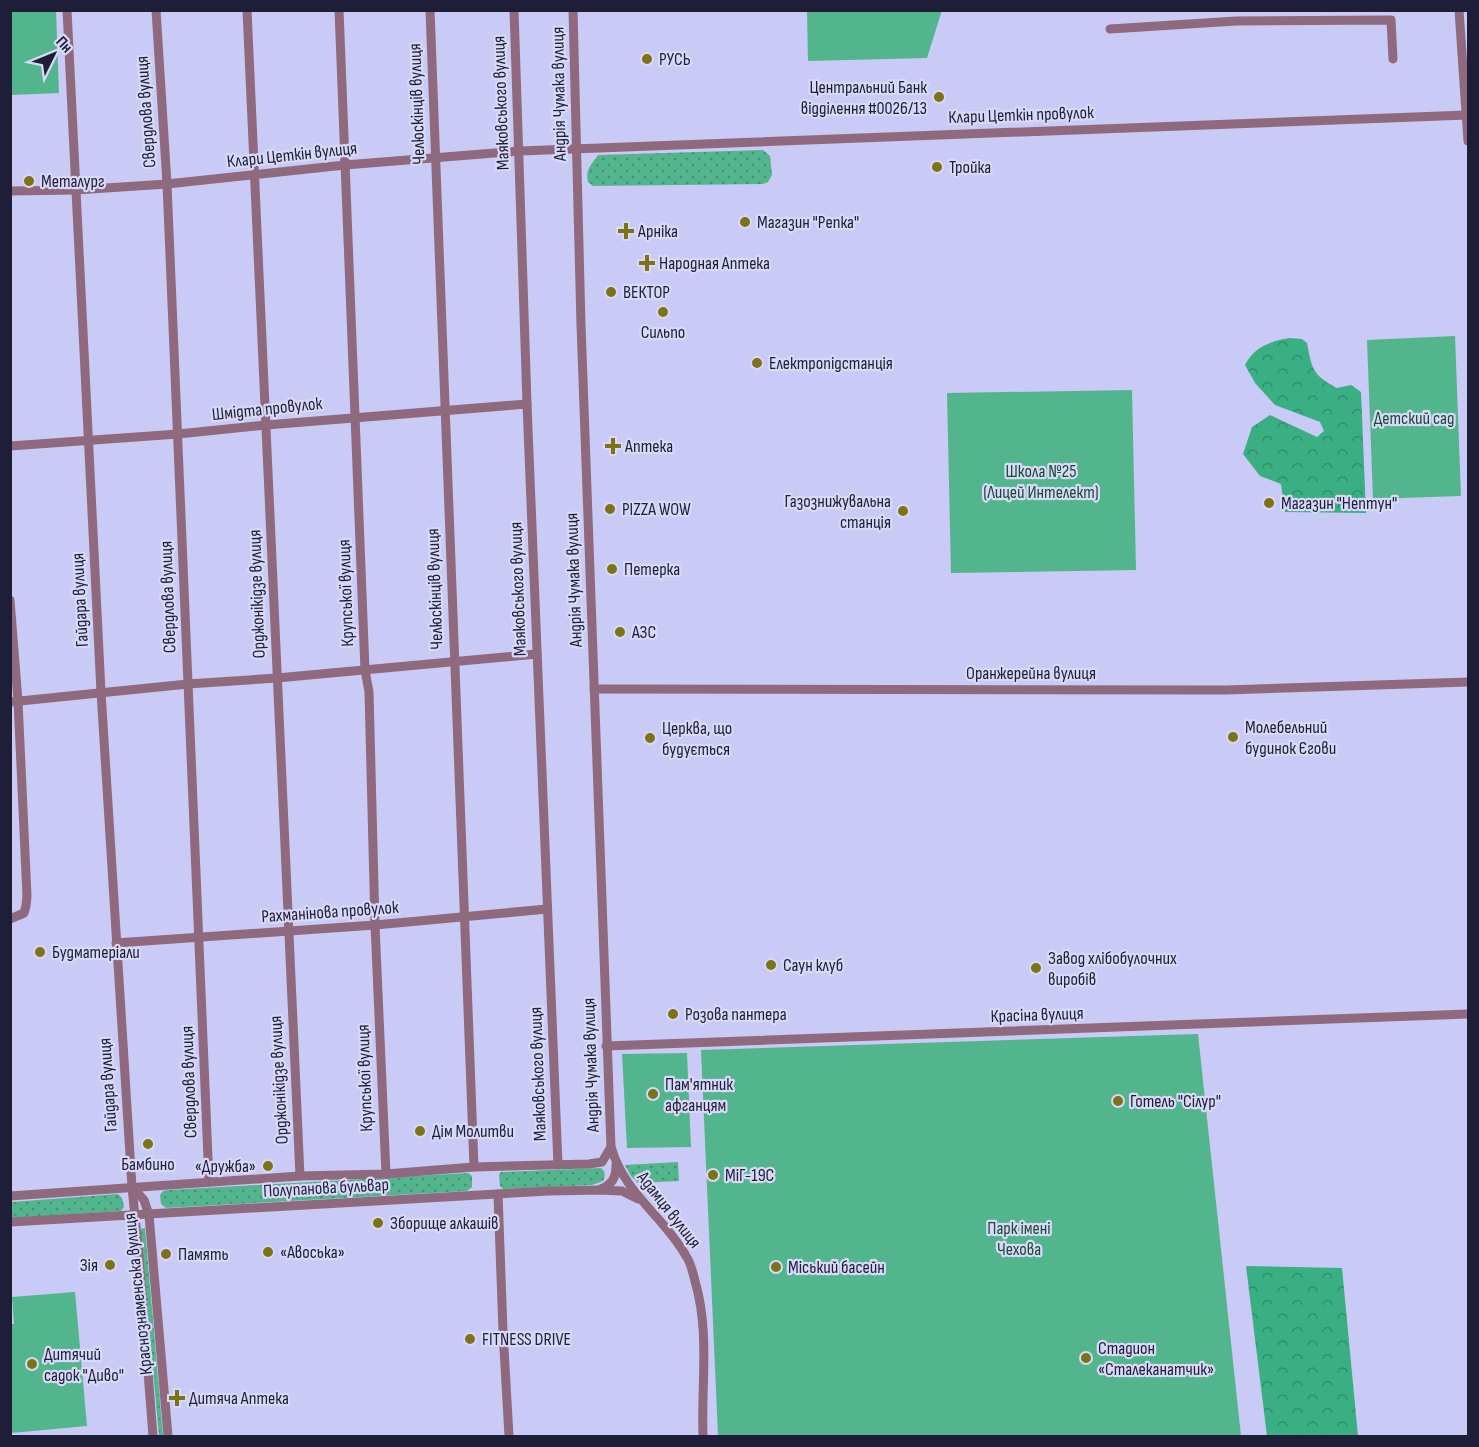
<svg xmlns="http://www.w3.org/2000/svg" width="1479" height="1447" font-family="'Sofia Sans Condensed',sans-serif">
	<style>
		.grass { fill: url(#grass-dots) }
		.forest { fill: url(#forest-crowns) }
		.green { fill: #53b58d }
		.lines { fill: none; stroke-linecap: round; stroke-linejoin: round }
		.minor { stroke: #8f697e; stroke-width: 9 }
		.poi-dot { fill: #7b7316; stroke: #d8d9f6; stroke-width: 2 }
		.labels { text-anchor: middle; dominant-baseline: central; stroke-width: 4.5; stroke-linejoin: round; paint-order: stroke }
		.poi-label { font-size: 18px; fill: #1f1e39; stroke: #d8d9f6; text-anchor: start }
		.street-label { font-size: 18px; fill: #1f1e39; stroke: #d8d9f6 }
		.park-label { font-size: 18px; fill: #1a4a37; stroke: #d8d9f6 }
	</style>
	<defs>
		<pattern id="grass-dots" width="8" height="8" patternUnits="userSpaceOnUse" patternTransform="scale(1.5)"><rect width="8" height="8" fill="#53b58d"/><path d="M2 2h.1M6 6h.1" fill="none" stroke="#449374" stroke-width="1.8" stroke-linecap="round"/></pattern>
		<pattern id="forest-crowns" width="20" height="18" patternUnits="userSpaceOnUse" patternTransform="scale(1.5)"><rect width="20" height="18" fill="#39af83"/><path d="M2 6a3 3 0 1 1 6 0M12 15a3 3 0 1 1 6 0" fill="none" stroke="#2f8e6c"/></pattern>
	</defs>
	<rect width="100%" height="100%" fill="#c9caf5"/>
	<g class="grass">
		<path d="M763,150L770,156L772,175L768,182L763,184L593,186L588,182C585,170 591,165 598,155Z"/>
		<polygon points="678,1162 679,1181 638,1183 631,1176 625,1165"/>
		<path d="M601,1168C605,1171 606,1176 603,1181L592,1185L503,1189L500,1186L499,1175L501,1172Z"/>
		<polygon points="468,1173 472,1176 472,1187 467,1191 166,1208 161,1204 160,1195 163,1191 168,1190"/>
		<polygon points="118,1194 122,1198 124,1207 121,1211 11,1218 11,1202"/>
		<polygon points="145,1228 163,1436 159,1436 140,1229"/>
	</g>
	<g class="forest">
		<path d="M1289,338L1302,339L1307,343C1312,370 1313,375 1337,388L1351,385L1361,392L1366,513L1285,512L1281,484L1260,476L1243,454L1252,427L1270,415L1317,437L1324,431L1320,422L1275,405L1255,383L1245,365C1254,347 1271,341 1289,338Z"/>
		<polygon points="1246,1266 1342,1268 1358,1436 1267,1436"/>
	</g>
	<g class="green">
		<polygon points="942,10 927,58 808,61 807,11"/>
		<polygon points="56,11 59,93 11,95 11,12"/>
		<polygon points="1455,336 1461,496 1373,499 1367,340"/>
		<polygon points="1132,390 1136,570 951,573 947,393"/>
		<polygon points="1198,1034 1241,1436 718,1436 701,1050"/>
		<polygon points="687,1053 691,1147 627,1148 622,1054"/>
		<polygon points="75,1292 87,1426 11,1433 10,1324 14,1324 12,1297"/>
	</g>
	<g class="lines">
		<g class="minor">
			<polyline points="67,10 101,692 132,1187 139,1257 153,1436"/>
			<polyline points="156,10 167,184 209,1182"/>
			<polyline points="247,10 300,1176"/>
			<polyline points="339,10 365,670 369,692 375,925 386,1174"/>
			<polyline points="430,10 474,1167"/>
			<polyline points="514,10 527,404 558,1165"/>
			<path d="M573,10L581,325L611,1147C625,1195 663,1215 686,1256C691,1263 693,1273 695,1281C710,1332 701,1384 703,1436"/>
			<polyline points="1459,10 1468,141"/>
			<polyline points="1110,29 1236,21 1391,20 1393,59"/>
			<polyline points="10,191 76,190 167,184 345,165 520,151 1467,115"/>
			<polyline points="10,446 178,434 266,425 527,404"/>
			<polyline points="10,600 18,701 27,896 26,906 24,913 10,919"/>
			<polyline points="594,689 1226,690 1468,682"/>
			<polyline points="10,702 188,684 277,678 537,654"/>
			<polyline points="116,943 375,925 547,909"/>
			<polyline points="606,1046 1468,1014"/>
			<polyline points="132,1187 144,1200 149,1215 168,1436"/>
			<path d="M601,1189C613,1184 616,1177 616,1165"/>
			<polyline points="498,1194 503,1331 509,1436"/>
			<polyline points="10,1196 300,1176 386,1174 474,1167 589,1164 602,1162 611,1147"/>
			<polyline points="10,1222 549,1191 599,1190 622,1191 638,1199"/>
		</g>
	</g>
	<g class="poi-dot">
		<circle cx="647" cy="59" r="6"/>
		<circle cx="939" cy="97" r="6"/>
		<circle cx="937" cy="167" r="6"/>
		<circle cx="29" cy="181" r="6"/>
		<circle cx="745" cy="222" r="6"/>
		<path d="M623 222h6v6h6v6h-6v6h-6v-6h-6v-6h6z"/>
		<path d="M644 254h6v6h6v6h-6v6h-6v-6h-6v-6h6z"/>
		<circle cx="611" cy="292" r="6"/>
		<circle cx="663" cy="312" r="6"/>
		<circle cx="757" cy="363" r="6"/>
		<path d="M610 437h6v6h6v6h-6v6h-6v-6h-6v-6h6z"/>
		<circle cx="1269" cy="503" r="6"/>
		<circle cx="610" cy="509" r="6"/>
		<circle cx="903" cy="511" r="6"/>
		<circle cx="612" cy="569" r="6"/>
		<circle cx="620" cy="632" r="6"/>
		<circle cx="1233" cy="737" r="6"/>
		<circle cx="650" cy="738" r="6"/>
		<circle cx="40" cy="952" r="6"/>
		<circle cx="771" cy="965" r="6"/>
		<circle cx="1036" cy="968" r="6"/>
		<circle cx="673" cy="1014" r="6"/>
		<circle cx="653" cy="1094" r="6"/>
		<circle cx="1118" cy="1101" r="6"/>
		<circle cx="420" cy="1131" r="6"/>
		<circle cx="148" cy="1144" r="6"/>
		<circle cx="268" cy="1166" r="6"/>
		<circle cx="713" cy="1175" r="6"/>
		<circle cx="378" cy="1223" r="6"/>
		<circle cx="268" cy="1252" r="6"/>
		<circle cx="166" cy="1254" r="6"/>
		<circle cx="110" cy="1265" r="6"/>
		<circle cx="776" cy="1267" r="6"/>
		<circle cx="470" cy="1339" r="6"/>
		<circle cx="1086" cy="1358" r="6"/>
		<circle cx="32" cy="1364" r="6"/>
		<path d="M174 1389h6v6h6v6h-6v6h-6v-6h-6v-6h6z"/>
	</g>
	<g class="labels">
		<g class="poi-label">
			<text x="659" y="59">РУСЬ</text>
			<text x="927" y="87" text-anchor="end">Центральний Банк<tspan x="927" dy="21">відділення #0026/13</tspan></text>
			<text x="949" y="167">Тройка</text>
			<text x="41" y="181">Металург</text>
			<text x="757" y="222">Магазин "Репка"</text>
			<text x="638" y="231">Арніка</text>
			<text x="659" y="263">Народная Аптека</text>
			<text x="623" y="292">ВЕКТОР</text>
			<text x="663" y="332" text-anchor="middle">Сильпо</text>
			<text x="769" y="363">Електропідстанція</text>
			<text x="625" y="446">Аптека</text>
			<text x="891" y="501" text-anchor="end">Газознижувальна<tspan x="891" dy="21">станція</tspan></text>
			<text x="1281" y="503">Магазин "Нептун"</text>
			<text x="622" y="509">PIZZA WOW</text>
			<text x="624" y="569">Петерка</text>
			<text x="632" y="632">АЗС</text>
			<text x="1245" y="727">Молебельний<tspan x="1245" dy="21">будинок Єгови</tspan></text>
			<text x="662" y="728">Церква, що<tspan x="662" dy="21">будується</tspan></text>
			<text x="52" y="952">Будматеріали</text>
			<text x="1048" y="958">Завод хлібобулочних<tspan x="1048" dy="21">виробів</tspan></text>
			<text x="783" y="965">Саун клуб</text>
			<text x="685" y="1014">Розова пантера</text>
			<text x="665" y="1084">Пам'ятник<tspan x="665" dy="21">афганцям</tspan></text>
			<text x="1130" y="1101">Готель "Сілур"</text>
			<text x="432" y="1131">Дім Молитви</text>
			<text x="148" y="1164" text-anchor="middle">Бамбино</text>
			<text x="256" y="1166" text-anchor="end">«Дружба»</text>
			<text x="725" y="1175">МіГ-19С</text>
			<text x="390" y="1223">Зборище алкашів</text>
			<text x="280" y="1252">«Авоська»</text>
			<text x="178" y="1254">Память</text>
			<text x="98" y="1265" text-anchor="end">Зія</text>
			<text x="788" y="1267">Міський басейн</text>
			<text x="482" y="1339">FITNESS DRIVE</text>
			<text x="1098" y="1348">Стадион<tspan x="1098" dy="21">«Сталеканатчик»</tspan></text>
			<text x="44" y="1354">Дитячий<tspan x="44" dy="21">садок "Диво"</tspan></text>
			<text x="189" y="1398">Дитяча Аптека</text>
		</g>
		<g class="street-label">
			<text transform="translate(559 94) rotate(-91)">Андрія Чумака вулиця</text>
			<text transform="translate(501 103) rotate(-92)">Маяковського вулиця</text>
			<text transform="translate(417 104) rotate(-92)">Челюскінців вулиця</text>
			<text transform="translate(146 112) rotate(-94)">Свердлова вулиця</text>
			<text transform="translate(1021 115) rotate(-2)">Клари Цеткін провулок</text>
			<text transform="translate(292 155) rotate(-6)">Клари Цеткін вулиця</text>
			<text transform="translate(267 409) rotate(-6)">Шмідта провулок</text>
			<text transform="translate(574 580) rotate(-92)">Андрія Чумака вулиця</text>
			<text transform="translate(435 589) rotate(-92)">Челюскінців вулиця</text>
			<text transform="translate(518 589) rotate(-92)">Маяковського вулиця</text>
			<text transform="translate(346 593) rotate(-92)">Крупської вулиця</text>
			<text transform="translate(257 594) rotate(-92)">Орджонікідзе вулиця</text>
			<text transform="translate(168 597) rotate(-92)">Свердлова вулиця</text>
			<text transform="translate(80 600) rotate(-93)">Гайдара вулиця</text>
			<text x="1031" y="673">Оранжерейна вулиця</text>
			<text transform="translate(330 912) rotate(-4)">Рахманінова провулок</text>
			<text transform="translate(1037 1015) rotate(-2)">Красіна вулиця</text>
			<text transform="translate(591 1065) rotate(-92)">Андрія Чумака вулиця</text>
			<text transform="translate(538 1074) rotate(-92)">Маяковського вулиця</text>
			<text transform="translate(365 1078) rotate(-92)">Крупської вулиця</text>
			<text transform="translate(279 1080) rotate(-93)">Орджонікідзе вулиця</text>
			<text transform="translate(189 1082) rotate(-92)">Свердлова вулиця</text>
			<text transform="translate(108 1085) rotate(-94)">Гайдара вулиця</text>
			<text transform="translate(326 1188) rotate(-3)">Полупанова бульвар</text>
			<text transform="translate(669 1210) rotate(52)">Адамця вулиця</text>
			<text transform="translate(138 1294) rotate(-96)">Краснознаменська вулиця</text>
		</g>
		<g class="park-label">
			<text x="1414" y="418">Детский сад</text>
			<text x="1041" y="471">Школа №25<tspan x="1041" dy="21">(Лицей Интелект)</tspan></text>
			<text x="1019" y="1228">Парк імені<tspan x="1019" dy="21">Чехова</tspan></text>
		</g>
	</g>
	<rect width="1479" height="1447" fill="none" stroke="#1f1e39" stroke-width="24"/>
	<g transform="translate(54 54) rotate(47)" stroke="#d8d9f6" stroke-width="4.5" paint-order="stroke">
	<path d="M0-4.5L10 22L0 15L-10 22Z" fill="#1f1e39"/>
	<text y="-9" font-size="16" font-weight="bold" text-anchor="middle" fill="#1f1e39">Пн</text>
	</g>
</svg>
